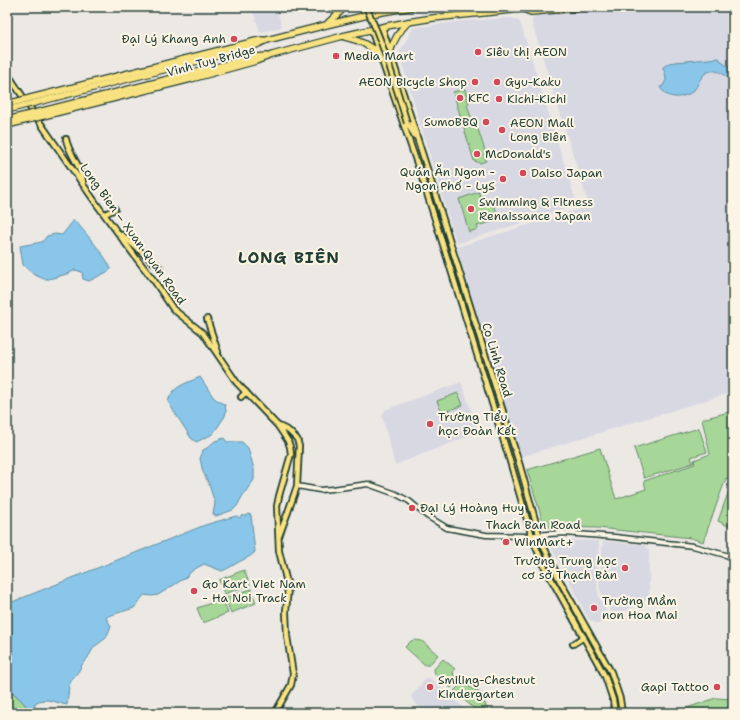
<svg xmlns="http://www.w3.org/2000/svg" width="740" height="720" font-family="'Shantell Sans',sans-serif">
	<style>
		.built { fill: #d8d8e3 }
		.green { fill: #a7d798; stroke: #638a66 }
		.water { fill: #89c6e9; stroke: #5f8fa1 }
		.lines { fill: none; stroke-linecap: round; stroke-linejoin: round }
		.secondary-casing { stroke: #1f3d34; stroke-width: 7 }
		.primary-casing { stroke: #1f3d34; stroke-width: 8 }
		.highway-casing { stroke: #1f3d34; stroke-width: 8 }
		.secondary { stroke: #fcf5e5; stroke-width: 4 }
		.primary { stroke: #f8e281; stroke-width: 4.5 }
		.highway { stroke: #f8e281; stroke-width: 5.5 }
		.primary-bridge-casing { stroke: #1f3d34; stroke-width: 8; stroke-linecap: butt }
		.highway-bridge-casing { stroke: #1f3d34; stroke-width: 8; stroke-linecap: butt }
		.primary-bridge { stroke: #f8e281; stroke-width: 4.5 }
		.highway-bridge { stroke: #f8e281; stroke-width: 5.5 }
		.poi-dot { fill: #d1495b; stroke: #fcf5e5; stroke-width: 1.5 }
		.labels { text-anchor: middle; dominant-baseline: central; stroke-width: 4; stroke-linejoin: round; paint-order: stroke }
		.poi-label { font-size: 12px; fill: #1f3d34; stroke: #fcf5e5; text-anchor: start }
		.street-label { font-size: 12px; fill: #1f3d34; stroke: #fcf5e5 }
		.district-label { font-size: 16px; font-weight: bold; letter-spacing: 1px; fill: #1f3d34; stroke: #fcf5e5 }
	</style>
	<rect width="100%" height="100%" fill="#ece8e4"/>
	<filter id="ink" filterUnits="userSpaceOnUse"><feTurbulence type="fractalNoise" baseFrequency=".025" numOctaves="2"/><feDisplacementMap in="SourceGraphic" scale="8" xChannelSelector="R" yChannelSelector="G"/><feConvolveMatrix kernelMatrix="1 2 1 2 8 2 1 2 1" color-interpolation-filters="sRGB"/></filter>
	<g filter="url(#ink)">
		<g class="built">
			<polygon points="251,7 276,7 282,27 262,32 260,31"/>
			<polygon points="641,7 733,7 733,392 520,457 496,382 457,247 589,206 532,23 532,19 536,15 538,14"/>
			<polygon points="512,18 520,22 575,198 571,207 459,243 455,239 399,53 413,28 464,21"/>
			<polygon points="461,382 479,432 395,465 382,416 385,410"/>
			<polygon points="553,540 599,541 597,587 599,597 610,618 598,624 589,620 550,545"/>
			<polygon points="603,541 645,545 649,550 649,595 645,601 613,617 602,595 599,586"/>
			<polygon points="427,678 430,678 470,713 426,713 413,701 411,696"/>
		</g>
		<g class="green">
			<polygon points="465,89 469,104 467,105 473,123 476,123 486,154 484,154 486,161 480,163 474,161 453,92"/>
			<polygon points="479,192 480,197 494,206 499,217 496,218 497,221 494,222 494,221 477,226 478,229 469,232 459,199"/>
			<polygon points="458,393 463,405 442,413 437,401"/>
			<polygon points="733,411 733,523 730,522 728,526 718,521 732,482 726,478 703,542 691,538 598,528 549,527 543,522 527,470 600,448 616,499 646,489 644,481 695,464 694,460 710,454 702,419"/>
			<polygon points="699,428 707,452 691,457 693,463 644,478 634,448"/>
			<polygon points="244,570 250,585 224,594 219,580"/>
			<polygon points="251,589 256,603 231,613 225,598"/>
			<polygon points="223,599 228,613 203,623 197,608"/>
			<polygon points="415,640 422,641 438,655 429,665 425,665 405,647 411,641"/>
			<polygon points="443,659 455,669 453,672 454,676 459,680 451,688 435,674 434,669"/>
			<polygon points="462,683 482,694 481,698 486,705 485,706 490,710 491,710 495,713 479,713 454,691"/>
			<polygon points="7,685 9,689 21,700 33,713 7,713"/>
			<polygon points="716,698 733,699 733,713 672,713"/>
		</g>
		<g class="water">
			<path d="M719,58L723,63L733,70V81L730,82C724,71 710,66 702,77C698,81 698,86 694,90C692,93 687,95 683,96C674,99 665,96 660,87L663,86L666,80L665,72L662,68L669,63L675,62Z"/>
			<path d="M74,220C81,227 87,235 93,242C100,251 107,259 111,269L107,272L89,281L83,279L82,272L75,270L70,273L49,279H44L33,274L23,265L20,246L42,242L47,236L55,234L62,235Z"/>
			<path d="M200,377L214,398L225,405L226,411L225,416L215,431L211,435L196,442L191,438L168,402C172,386 185,384 200,377Z"/>
			<polygon points="224,438 227,442 242,442 248,448 254,469 254,480 243,495 237,506 233,510 216,516 213,514 215,503 208,482 203,472 200,459 203,450 207,448 215,441"/>
			<path d="M248,514L251,515L255,552C249,558 244,559 237,563C232,566 227,569 222,571L204,564L193,570L185,578L158,595L152,596L144,595L134,608L108,616L106,618L111,626L106,638L94,647L87,659L83,663L78,672L72,679L69,686L67,705C56,703 46,696 35,703V710L36,713H33L21,700L9,689L7,685V604L205,525L236,516L240,518L242,515L245,516Z"/>
		</g>
		<g class="lines">
			<g class="secondary-casing">
				<polyline id="secondary" points="297,486 320,490 332,489 368,484 396,494 409,501 427,516 447,528 486,535 525,536 548,534 564,533 615,537 693,546 733,557"/>
			</g>
			<g class="primary-casing">
				<g id="primary">
					<polyline points="362,7 365,15"/>
					<polyline points="373,7 376,13"/>
					<polyline points="382,27 437,200 520,466 541,541 551,562 560,581 611,672 620,699 622,713"/>
					<polyline points="371,29 424,184 446,254 509,458 533,540 543,564 605,676 613,700 615,713"/>
					<polyline points="7,73 39,121 98,206 137,259 155,282 173,309 203,333 237,383 278,426 288,441 290,447 291,454 279,496 277,506 279,551 288,587 286,612 287,636 293,674 291,685 275,713"/>
					<polyline points="407,123 415,136"/>
					<path d="M66,139C69,155 82,166 83,182"/>
					<polyline points="105,214 115,209"/>
					<polyline points="122,235 160,268"/>
					<polyline points="207,319 218,352"/>
					<polyline points="241,397 246,392"/>
					<polyline points="279,536 288,512 297,486 299,446 297,439 289,431 279,426"/>
					<polyline points="573,644 584,637"/>
				</g>
			</g>
			<g class="highway-casing">
				<g id="highway">
					<polyline points="328,23 345,7"/>
					<path d="M345,37C359,40 370,45 380,55"/>
					<path d="M390,52C393,42 400,30 408,22"/>
					<polyline points="185,59 256,41 263,40"/>
					<polyline points="186,64 252,47 267,40 326,25 376,13 412,7"/>
					<polyline points="189,74 255,57 266,56"/>
					<polyline points="191,79 256,61 272,55 343,36 387,26 408,22 433,18 523,9 531,12 591,7"/>
				</g>
			</g>
			<use href="#secondary" class="secondary"/>
			<use href="#primary" class="primary"/>
			<use href="#highway" class="highway"/>
			<g class="primary-bridge-casing">
				<path id="primary-bridge" d="M366,7C384,44 395,84 407,123"/>
			</g>
			<g class="highway-bridge-casing">
				<g id="highway-bridge">
					<polyline points="7,104 185,59"/>
					<polyline points="7,110 186,64"/>
					<polyline points="7,120 189,74"/>
					<polyline points="7,125 191,79"/>
				</g>
			</g>
			<use href="#primary-bridge" class="primary-bridge"/>
			<use href="#highway-bridge" class="highway-bridge"/>
		</g>
	</g>
	<g class="poi-dot">
		<circle cx="234" cy="39" r="4"/>
		<circle cx="478" cy="52" r="4"/>
		<circle cx="336" cy="56" r="4"/>
		<circle cx="475" cy="82" r="4"/>
		<circle cx="497" cy="82" r="4"/>
		<circle cx="460" cy="98" r="4"/>
		<circle cx="499" cy="99" r="4"/>
		<circle cx="486" cy="122" r="4"/>
		<circle cx="502" cy="130" r="4"/>
		<circle cx="477" cy="154" r="4"/>
		<circle cx="523" cy="173" r="4"/>
		<circle cx="503" cy="179" r="4"/>
		<circle cx="471" cy="209" r="4"/>
		<circle cx="430" cy="424" r="4"/>
		<circle cx="412" cy="508" r="4"/>
		<circle cx="506" cy="542" r="4"/>
		<circle cx="625" cy="568" r="4"/>
		<circle cx="194" cy="591" r="4"/>
		<circle cx="594" cy="608" r="4"/>
		<circle cx="430" cy="687" r="4"/>
		<circle cx="717" cy="687" r="4"/>
	</g>
	<g class="labels">
		<g class="poi-label">
			<text x="226" y="39" text-anchor="end">Đại Lý Khang Anh</text>
			<text x="486" y="52">Siêu thị AEON</text>
			<text x="344" y="56">Media Mart</text>
			<text x="467" y="82" text-anchor="end">AEON Bicycle Shop</text>
			<text x="505" y="82">Gyu-Kaku</text>
			<text x="468" y="98">KFC</text>
			<text x="507" y="99">Kichi-Kichi</text>
			<text x="478" y="122" text-anchor="end">SumoBBQ</text>
			<text x="510" y="123">AEON Mall<tspan x="510" dy="14">Long Biên</tspan></text>
			<text x="485" y="154">McDonald's</text>
			<text x="495" y="172" text-anchor="end">Quán Ăn Ngon -<tspan x="495" dy="14">Ngon Phố - LyS</tspan></text>
			<text x="531" y="173">Daiso Japan</text>
			<text x="479" y="202">Swimming &amp; Fitness<tspan x="479" dy="14">Renaissance Japan</tspan></text>
			<text x="438" y="417">Trường Tiểu<tspan x="438" dy="14">học Đoàn Kết</tspan></text>
			<text x="420" y="508">Đại Lý Hoàng Huy</text>
			<text x="514" y="542">WinMart+</text>
			<text x="617" y="561" text-anchor="end">Trường Trung học<tspan x="617" dy="14">cơ sở Thạch Bàn</tspan></text>
			<text x="202" y="584">Go Kart Viet Nam<tspan x="202" dy="14">- Ha Noi Track</tspan></text>
			<text x="602" y="601">Trường Mầm<tspan x="602" dy="14">non Hoa Mai</tspan></text>
			<text x="438" y="680">Smiling-Chestnut<tspan x="438" dy="14">Kindergarten</tspan></text>
			<text x="709" y="687" text-anchor="end">Gapi Tattoo</text>
		</g>
		<g class="street-label">
			<text transform="translate(211 61) rotate(-15)">Vinh Tuy Bridge</text>
			<text transform="translate(133 234) rotate(54)">Long Bien – Xuan Quan Road</text>
			<text transform="translate(497 360) rotate(73)">Co Linh Road</text>
			<text x="533" y="525">Thach Ban Road</text>
		</g>
		<g class="district-label">
			<text x="289" y="257">LONG BIÊN</text>
		</g>
	</g>
	<rect width="740" height="720" fill="none" stroke="#fcf5e5" stroke-width="24"/>
	<rect x="12" y="12" width="716" height="696" fill="none" stroke="#1f3d34" stroke-width="1.5" filter="url(#ink)"/>
</svg>
